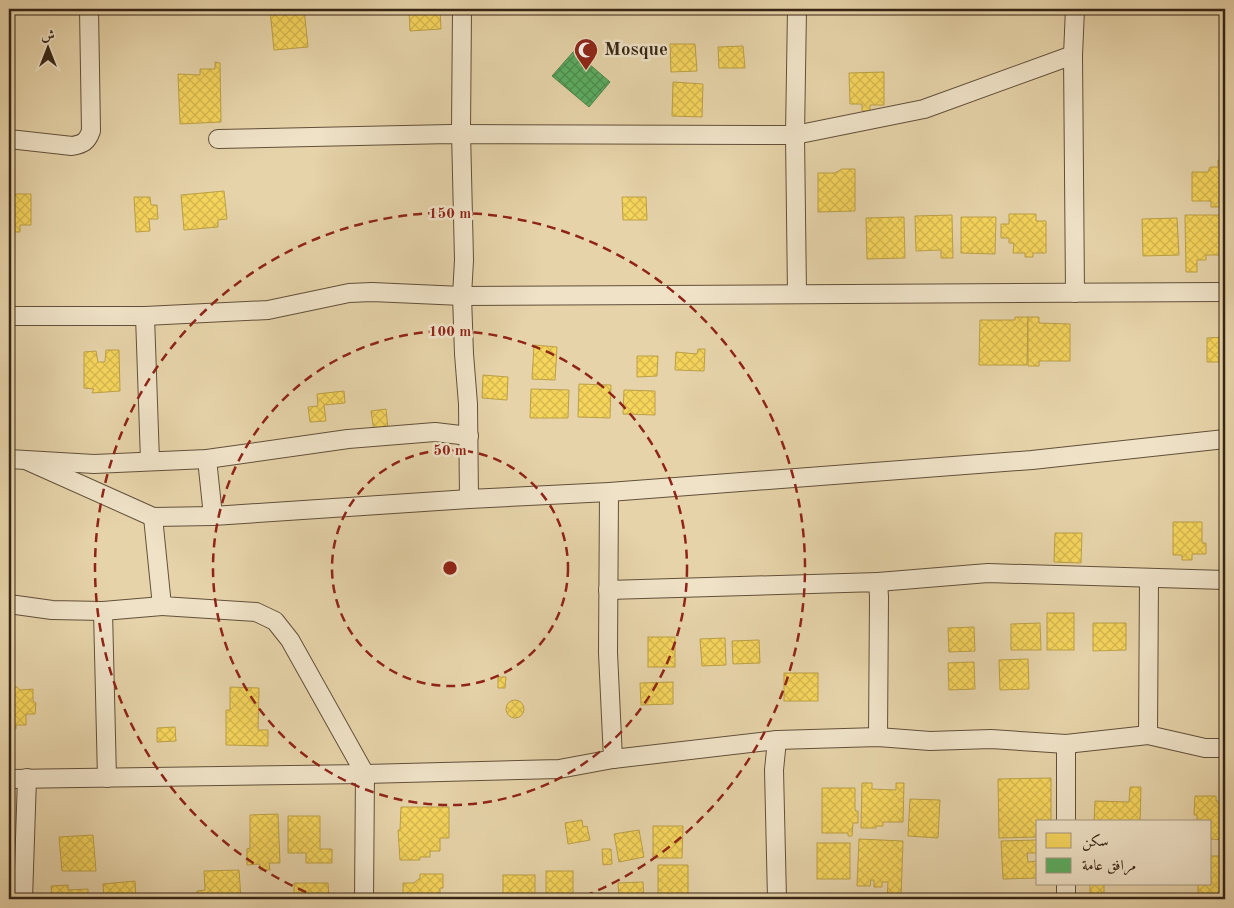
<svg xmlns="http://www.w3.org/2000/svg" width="1234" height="908" font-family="'Old Standard TT',Amiri,serif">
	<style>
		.homes { fill: url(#homes-cross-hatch); stroke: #bca047 }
		.public { fill: url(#public-cross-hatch); stroke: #4f854a }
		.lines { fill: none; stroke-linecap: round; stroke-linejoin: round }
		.minor-casing { stroke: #62503a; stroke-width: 20 }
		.minor { stroke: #efe2c7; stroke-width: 18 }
		.ring { fill: none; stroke: #8f2418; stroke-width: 2.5; stroke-dasharray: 9 6 }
		.labels { text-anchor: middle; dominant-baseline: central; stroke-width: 5; stroke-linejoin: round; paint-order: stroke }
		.poi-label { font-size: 19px; font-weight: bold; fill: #362515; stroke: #efe2c7; text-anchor: start }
		.centre { fill: #8f2418; stroke: #efe2c7; stroke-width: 2.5 }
		.ring-label { font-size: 15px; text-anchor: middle; font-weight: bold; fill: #8f2418; stroke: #efe2c7; stroke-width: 5; stroke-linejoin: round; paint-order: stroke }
	</style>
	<defs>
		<pattern id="homes-cross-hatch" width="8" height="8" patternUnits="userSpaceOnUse" patternTransform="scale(1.25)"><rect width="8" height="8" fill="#f6d55c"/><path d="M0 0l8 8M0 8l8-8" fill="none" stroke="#d4b74f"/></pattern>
		<pattern id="public-cross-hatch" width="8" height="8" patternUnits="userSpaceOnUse" patternTransform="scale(1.25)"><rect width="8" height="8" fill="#5aae61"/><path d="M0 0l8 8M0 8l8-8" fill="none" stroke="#4b8d4f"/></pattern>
	</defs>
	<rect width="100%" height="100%" fill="#e6d3a9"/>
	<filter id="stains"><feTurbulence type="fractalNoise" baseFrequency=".004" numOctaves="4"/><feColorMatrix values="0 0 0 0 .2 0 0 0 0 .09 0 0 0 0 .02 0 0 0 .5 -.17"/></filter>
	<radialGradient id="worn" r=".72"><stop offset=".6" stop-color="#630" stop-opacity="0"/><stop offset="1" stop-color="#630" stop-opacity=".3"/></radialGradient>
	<g class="homes">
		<polygon points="304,9 308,47 274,50 270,10"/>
		<polygon points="409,9 440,9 441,29 410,31"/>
		<polygon points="670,44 695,44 697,71 671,72"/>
		<polygon points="743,46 745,68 719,68 718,47"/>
		<polygon points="215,62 220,63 221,122 180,124 178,74 200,75 200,69 215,69"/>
		<polygon points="884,72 884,105 870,105 870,111 862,111 862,104 850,104 849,73"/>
		<polygon points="673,82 703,84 702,117 672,116"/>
		<polygon points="1218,160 1225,160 1225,207 1211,207 1211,201 1192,201 1192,172 1208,172 1210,167 1218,167"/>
		<polygon points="842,169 855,169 855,211 818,212 818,173 835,173"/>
		<polygon points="224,191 227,219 218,220 218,227 184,230 181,195"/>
		<polygon points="11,194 31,194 31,225 20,225 20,232 9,232 9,201 11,201"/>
		<polygon points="134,197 150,197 151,205 157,205 158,219 149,219 150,231 136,232"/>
		<polygon points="622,197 646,197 647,220 623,220"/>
		<polygon points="1009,214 1036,214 1036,221 1046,221 1046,253 1033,253 1033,257 1025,257 1025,253 1013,253 1014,243 1009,243 1009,238 1001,238 1001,224 1009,224"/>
		<polygon points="952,215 953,258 941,258 941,250 916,251 915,216"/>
		<polygon points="1185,215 1225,215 1225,255 1206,255 1206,260 1197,260 1197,272 1186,272"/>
		<polygon points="904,217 905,258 867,259 866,218"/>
		<polygon points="961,217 996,217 995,254 961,253"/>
		<polygon points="1177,218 1179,255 1143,256 1142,219"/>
		<polygon points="1015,317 1028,317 1027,365 979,365 980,320 1015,320"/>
		<polygon points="1028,317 1039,317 1039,323 1070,324 1070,361 1039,361 1039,366 1028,366"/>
		<polygon points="1225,337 1225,362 1207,362 1207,338"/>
		<polygon points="534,345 557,347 555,380 532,379"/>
		<polygon points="698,349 705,349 704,371 675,370 676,352 697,354"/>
		<polygon points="106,350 119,350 120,391 92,393 94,389 84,388 84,352 96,351 98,362 105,362"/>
		<polygon points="637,356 658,356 657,376 637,377"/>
		<polygon points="483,375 508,377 507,400 482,398"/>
		<polygon points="579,384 611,385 610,418 578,417"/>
		<polygon points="531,389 569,390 568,418 530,418"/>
		<polygon points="624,390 655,391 655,415 623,414"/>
		<polygon points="344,391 345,403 324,405 326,421 310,422 308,407 318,406 317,394"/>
		<polygon points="386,409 388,429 374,431 371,411"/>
		<polygon points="1173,522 1202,522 1202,543 1206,543 1206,554 1192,554 1192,560 1182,560 1182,555 1173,555"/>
		<polygon points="1055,533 1082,533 1081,563 1054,562"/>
		<polygon points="1222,537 1225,537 1225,567 1220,567"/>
		<rect x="1047" y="613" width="27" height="37"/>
		<polygon points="1040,623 1041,650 1011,650 1011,624"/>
		<polygon points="1093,623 1126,623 1126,650 1093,651"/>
		<polygon points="974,627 975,651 949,652 948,628"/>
		<rect x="648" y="637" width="27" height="30"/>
		<polygon points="725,638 726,665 702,666 700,639"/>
		<polygon points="759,640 760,663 733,664 732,641"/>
		<polygon points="1028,659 1029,689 1000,690 999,660"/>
		<polygon points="974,662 975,689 949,690 948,663"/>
		<rect x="784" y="673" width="34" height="28"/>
		<polygon points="498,677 506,677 505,688 498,688"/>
		<polygon points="673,682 673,704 641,705 640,683"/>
		<polygon points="9,687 17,687 20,690 33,689 33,701 36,703 35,714 26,714 26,725 16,725 16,729 9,729"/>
		<polygon points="230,687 259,688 258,730 268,730 268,746 226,745 226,710 230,710"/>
		<circle cx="515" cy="709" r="9"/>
		<polygon points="175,727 176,741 157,742 157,728"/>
		<polygon points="1051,778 1051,822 1038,822 1038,837 999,838 998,779"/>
		<polygon points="862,783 872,783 872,789 896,790 896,783 904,783 903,822 883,822 883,826 876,826 876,828 861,828"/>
		<polygon points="1130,787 1141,787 1140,822 1094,822 1095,801 1129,802"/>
		<polygon points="822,788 855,788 855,811 858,811 858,823 853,823 852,836 848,836 848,833 822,833"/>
		<polygon points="1195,796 1216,796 1216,801 1225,801 1225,840 1210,839 1210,822 1197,822 1197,815 1194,815"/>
		<polygon points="910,799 940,800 938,838 908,836"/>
		<polygon points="401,807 449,807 449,838 440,838 440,851 430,851 430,857 420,857 420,860 400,860 398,830 400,830"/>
		<polygon points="278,814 280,863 269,863 270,870 260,870 260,864 247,865 247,849 250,848 250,815"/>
		<polygon points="288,816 320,816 320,849 332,849 332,863 306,863 306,853 288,853"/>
		<polygon points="582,820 583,827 587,826 590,840 568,844 565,823"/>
		<polygon points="653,826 683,826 682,858 653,858"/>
		<polygon points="639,830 644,857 619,862 614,834"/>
		<polygon points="93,835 96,871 62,871 59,837"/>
		<polygon points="859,839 903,841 901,899 887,899 888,882 882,882 882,887 874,887 874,880 871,880 870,886 857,886"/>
		<polygon points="1038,840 1038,853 1027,853 1028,862 1038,861 1038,878 1003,879 1001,841"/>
		<rect x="817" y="843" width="33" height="36"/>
		<polygon points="602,849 611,849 612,864 603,865"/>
		<polygon points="1210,856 1225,856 1225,896 1198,897 1198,884 1210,884"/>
		<polygon points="658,865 688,865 688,895 672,895 672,899 658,899"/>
		<polygon points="239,870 241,899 197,899 197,891 205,890 204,871"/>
		<rect x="546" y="871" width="27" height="28"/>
		<polygon points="420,874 443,874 443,888 440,888 440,898 403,899 403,883 414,883 420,878"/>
		<rect x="503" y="875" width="32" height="24"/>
		<polygon points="135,881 136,899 104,899 103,884"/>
		<polygon points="643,882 644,899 619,899 618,883"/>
		<polygon points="294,883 328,883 329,899 294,899"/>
		<rect x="1090" y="884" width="14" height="15"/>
		<polygon points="68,885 68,890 88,889 88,899 52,899 51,886"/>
	</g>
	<polygon class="public" points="574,51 610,82 589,107 552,76"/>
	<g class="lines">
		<g class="minor-casing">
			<g id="minor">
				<polyline points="462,9 461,131 464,260 462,296 464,354 468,404 469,499"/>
				<polyline points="1075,9 1073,55 1075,293"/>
				<path d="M9,139L72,146C83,144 87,142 91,131L89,9"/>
				<polyline points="218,139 451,134 795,135 924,109 1073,55"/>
				<polyline points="797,294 795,135 797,9"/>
				<polyline points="9,316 145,316 150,461"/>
				<polyline points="145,316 268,310 349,293 372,292 462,296 1225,292"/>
				<polyline points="9,459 94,464 207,459 348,439 435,432 469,436"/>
				<polyline points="207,459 213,516"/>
				<polyline points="28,461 153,517 213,516 469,499 609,492 1032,460 1225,439"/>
				<polyline points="153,517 162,606 256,612 275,621 290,640 365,774 364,899"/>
				<polyline points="878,582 988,573 1225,580"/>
				<polyline points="608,590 878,582 879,597 878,737"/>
				<polyline points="9,604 52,610 103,611 162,606"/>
				<polyline points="103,611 107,778"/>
				<polyline points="1148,735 1149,578"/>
				<polyline points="777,740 774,770 777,899"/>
				<polyline points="1066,744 1066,822"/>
				<polyline points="613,759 777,740 878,737 930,741 991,739 1066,744 1148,735 1205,748 1225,748"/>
				<polyline points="9,779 365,774 559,769 613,759 608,653 609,492"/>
				<polyline points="1066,884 1066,899"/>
				<polyline points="23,899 27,778"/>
			</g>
		</g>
		<use href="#minor" class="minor"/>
	</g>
	<g class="ring">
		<circle cx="450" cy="568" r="118"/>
		<circle cx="450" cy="568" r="237"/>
		<path d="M320 898A355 355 0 1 1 580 898"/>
	</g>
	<defs>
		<g id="mosque-pin" transform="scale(1.25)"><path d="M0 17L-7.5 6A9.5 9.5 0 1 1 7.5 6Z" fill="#8f2418" stroke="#efe2c7"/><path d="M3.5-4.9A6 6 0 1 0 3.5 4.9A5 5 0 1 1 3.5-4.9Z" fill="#fff"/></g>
	</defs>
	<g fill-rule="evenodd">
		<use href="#mosque-pin" x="586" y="50"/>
	</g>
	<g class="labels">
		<g class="poi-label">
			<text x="604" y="50">Mosque</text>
		</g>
	</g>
	<circle cx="450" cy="568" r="8" class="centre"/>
	<g class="ring-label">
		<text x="450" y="218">150 m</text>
		<text x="450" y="336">100 m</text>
		<text x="450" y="455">50 m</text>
	</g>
	<rect width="1234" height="908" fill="none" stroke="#e6d3a9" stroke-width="30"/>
	<rect x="10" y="10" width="1214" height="888" fill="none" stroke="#362515" stroke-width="2.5"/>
	<rect x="15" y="15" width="1204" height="878" fill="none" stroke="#362515"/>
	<rect x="1036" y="820" width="175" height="65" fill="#efe2c7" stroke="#a59680"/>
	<rect x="1046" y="833" width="25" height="15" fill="#f6d55c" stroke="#a59680"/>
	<text x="1082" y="846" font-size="15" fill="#362515">سكن</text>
	<rect x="1046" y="858" width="25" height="15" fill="#5aae61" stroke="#a59680"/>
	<text x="1082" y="870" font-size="15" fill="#362515">مرافق عامة</text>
	<g transform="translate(48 48)" stroke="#efe2c7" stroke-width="4" paint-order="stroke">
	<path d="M0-4L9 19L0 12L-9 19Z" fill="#362515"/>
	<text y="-8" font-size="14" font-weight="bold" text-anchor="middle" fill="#362515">ش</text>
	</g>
	<rect width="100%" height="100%" filter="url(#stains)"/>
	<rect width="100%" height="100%" fill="url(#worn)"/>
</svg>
